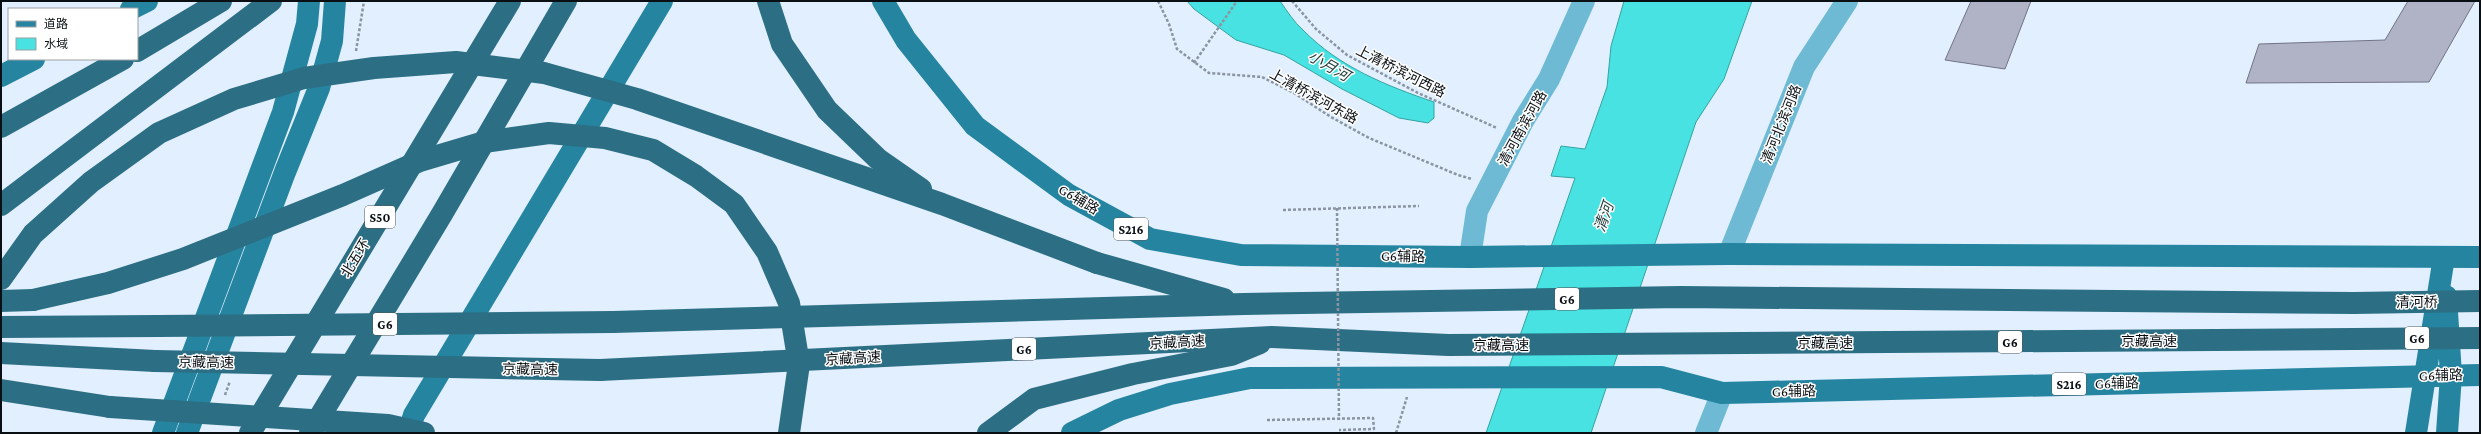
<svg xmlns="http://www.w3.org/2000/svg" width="2481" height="434" font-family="'Crimson Pro','Noto Sans SC',serif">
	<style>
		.water { fill: #47e2e1; stroke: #35a3a3 }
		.building { fill: #b0b3c5; stroke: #717485 }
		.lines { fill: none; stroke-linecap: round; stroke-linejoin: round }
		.path { stroke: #8a959f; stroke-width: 2.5; stroke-dasharray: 3 2; stroke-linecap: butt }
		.minor { stroke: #6ebad4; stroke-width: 22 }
		.major { stroke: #2585a1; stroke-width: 22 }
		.highway { stroke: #2c6f84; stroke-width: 22 }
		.path-bridge { stroke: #8a959f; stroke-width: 2.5; stroke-dasharray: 3 2; stroke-linecap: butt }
		.highway-bridge { stroke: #2c6f84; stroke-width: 22 }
		.labels { text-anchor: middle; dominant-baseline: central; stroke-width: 3; stroke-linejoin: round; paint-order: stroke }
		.shield { fill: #fff; stroke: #54575a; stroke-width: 1 }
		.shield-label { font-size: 13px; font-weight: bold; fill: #0a0f13 }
		.street-label { font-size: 14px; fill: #0a0f13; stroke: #fff }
		.water-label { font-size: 15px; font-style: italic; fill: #253e3e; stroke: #fff }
	</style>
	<rect width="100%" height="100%" fill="#e1effe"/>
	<g class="water">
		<path d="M1187,1H1280C1287,11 1294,22 1303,30C1339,67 1387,86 1434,102V118L1428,123L1399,118L1342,89L1284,55L1236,40L1194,9Z"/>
		<polygon points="1624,1 1752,1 1724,79 1696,122 1591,433 1486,433 1575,178 1551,176 1561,146 1585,149 1607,87 1611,46"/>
	</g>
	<g class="building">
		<polygon points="1971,1 2031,1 2005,69 1945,60"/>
		<polygon points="2408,1 2475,1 2429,82 2246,83 2259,44 2385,40"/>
	</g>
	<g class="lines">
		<g class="path">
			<polyline points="1158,1 1169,24 1177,49 1209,73 1262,77 1294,93 1331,117 1369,138 1458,175 1472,179"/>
			<polyline points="1292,1 1316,29 1347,55 1418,93 1497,128"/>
			<polyline points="356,51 364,1"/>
			<polyline points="1194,63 1237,1"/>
			<polyline points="1283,210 1419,206"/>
			<polyline points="225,395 230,381"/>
			<polyline points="1267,420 1373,418 1374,429 1339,430"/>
			<polyline points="1396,433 1407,397"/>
		</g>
		<g class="minor">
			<polyline points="1729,254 1804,67 1847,1"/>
			<polyline points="1470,257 1477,211 1523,121 1549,79 1584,1"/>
			<polyline points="1706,433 1722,393"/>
		</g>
		<g class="major">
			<polyline points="883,1 906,40 975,126 1069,195 1150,239 1241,255 1470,257 1729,254 2480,257"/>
			<polyline points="131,9 147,1"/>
			<polyline points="1,76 34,59"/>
			<polyline points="2446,296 2451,375 2447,433"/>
			<polyline points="163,433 283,112 307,24 309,1"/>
			<polyline points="187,433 285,172 319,88 332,41 335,1"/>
			<polyline points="408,433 414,415 662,1"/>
			<polyline points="1072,433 1119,410 1170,394 1250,378 1661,377 1722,393 2480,375"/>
			<polyline points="2416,433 2444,257"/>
		</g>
		<g class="highway">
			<polyline points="137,51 221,1"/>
			<polyline points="1,127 123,59"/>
			<polyline points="1,205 271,1"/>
			<polyline points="1097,263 1224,299"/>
			<polyline points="1,301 33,300"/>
			<polyline points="613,322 1244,304 1681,297 2354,303"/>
			<polyline points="1,327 158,326"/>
			<polyline points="1,353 155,361"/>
			<polyline points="600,370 1272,337 1448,345 2354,339"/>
			<polyline points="1,390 110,407"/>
			<polyline points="250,433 510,1"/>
			<polyline points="310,433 442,214 566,1"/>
			<polyline points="988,433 1034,399 1133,374 1231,355 1260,343"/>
		</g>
		<polyline class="path-bridge" points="1337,208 1339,420"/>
		<g class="highway-bridge">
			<polyline points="768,1 782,44 827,110 878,159 921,189"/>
			<polyline points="1,279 33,234 91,182 159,133 234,99 304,78 374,68 456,62 544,73 637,99 942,204 1097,263"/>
			<polyline points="33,300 108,283 183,259 343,195 420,161 484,142 549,133 605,138 653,150 696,176 734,204 767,252 789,303 799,364 789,433"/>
			<polyline points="2354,303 2480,301"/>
			<polyline points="158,326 613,322"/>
			<polyline points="2354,339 2480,338"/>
			<polyline points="155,361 600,370"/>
			<polyline points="110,407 388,425 424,433"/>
		</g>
	</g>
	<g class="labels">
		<g class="shield">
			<rect x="365" y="206" width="30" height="22" rx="3"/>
			<rect x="1114" y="218" width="34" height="22" rx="3"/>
			<rect x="1555" y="288" width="24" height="22" rx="3"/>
			<rect x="373" y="313" width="24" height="22" rx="3"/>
			<rect x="2405" y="327" width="24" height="22" rx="3"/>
			<rect x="1998" y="331" width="24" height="22" rx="3"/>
			<rect x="1012" y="338" width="24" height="22" rx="3"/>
			<rect x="2052" y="373" width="34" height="22" rx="3"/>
		</g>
		<g class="shield-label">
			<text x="380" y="217">S50</text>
			<text x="1131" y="229">S216</text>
			<text x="1567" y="299">G6</text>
			<text x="385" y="324">G6</text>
			<text x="2417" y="338">G6</text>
			<text x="2010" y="342">G6</text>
			<text x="1024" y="349">G6</text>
			<text x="2069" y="384">S216</text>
		</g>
		<g class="street-label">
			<text transform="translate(1401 71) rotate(27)">上清桥滨河西路</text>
			<text transform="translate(1314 96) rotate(29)">上清桥滨河东路</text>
			<text transform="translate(1781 124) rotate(-68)">清河北滨河路</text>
			<text transform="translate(1522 128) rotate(-61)">清河南滨河路</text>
			<text transform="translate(1079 199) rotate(31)">G6辅路</text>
			<text transform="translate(1403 256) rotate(1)">G6辅路</text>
			<text transform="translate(355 258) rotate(-59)">北五环</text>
			<text transform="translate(2417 302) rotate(-1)">清河桥</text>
			<text x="2149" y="341">京藏高速</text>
			<text transform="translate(1177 342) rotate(-3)">京藏高速</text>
			<text x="1825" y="343">京藏高速</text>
			<text x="1501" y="345">京藏高速</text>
			<text transform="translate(853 358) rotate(-3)">京藏高速</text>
			<text transform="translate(206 362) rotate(1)">京藏高速</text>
			<text transform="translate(530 369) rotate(1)">京藏高速</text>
			<text transform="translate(2441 375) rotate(-1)">G6辅路</text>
			<text transform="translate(2117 383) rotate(-1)">G6辅路</text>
			<text transform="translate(1794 391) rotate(-1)">G6辅路</text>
		</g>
		<g class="water-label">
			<text transform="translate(1329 66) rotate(30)">小月河</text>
			<text transform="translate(1604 217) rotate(-71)">清河</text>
		</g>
	</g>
	<rect width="2481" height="434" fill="none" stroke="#0a0f13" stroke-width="4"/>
	<rect x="8" y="8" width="130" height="52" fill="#ffffff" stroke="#9d9fa1"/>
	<rect x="16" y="21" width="20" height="6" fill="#2585a1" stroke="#9d9fa1"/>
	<text x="44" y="28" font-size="12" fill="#0a0f13">道路</text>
	<rect x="16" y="38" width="20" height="12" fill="#47e2e1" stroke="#9d9fa1"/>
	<text x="44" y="48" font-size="12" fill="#0a0f13">水域</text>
</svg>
